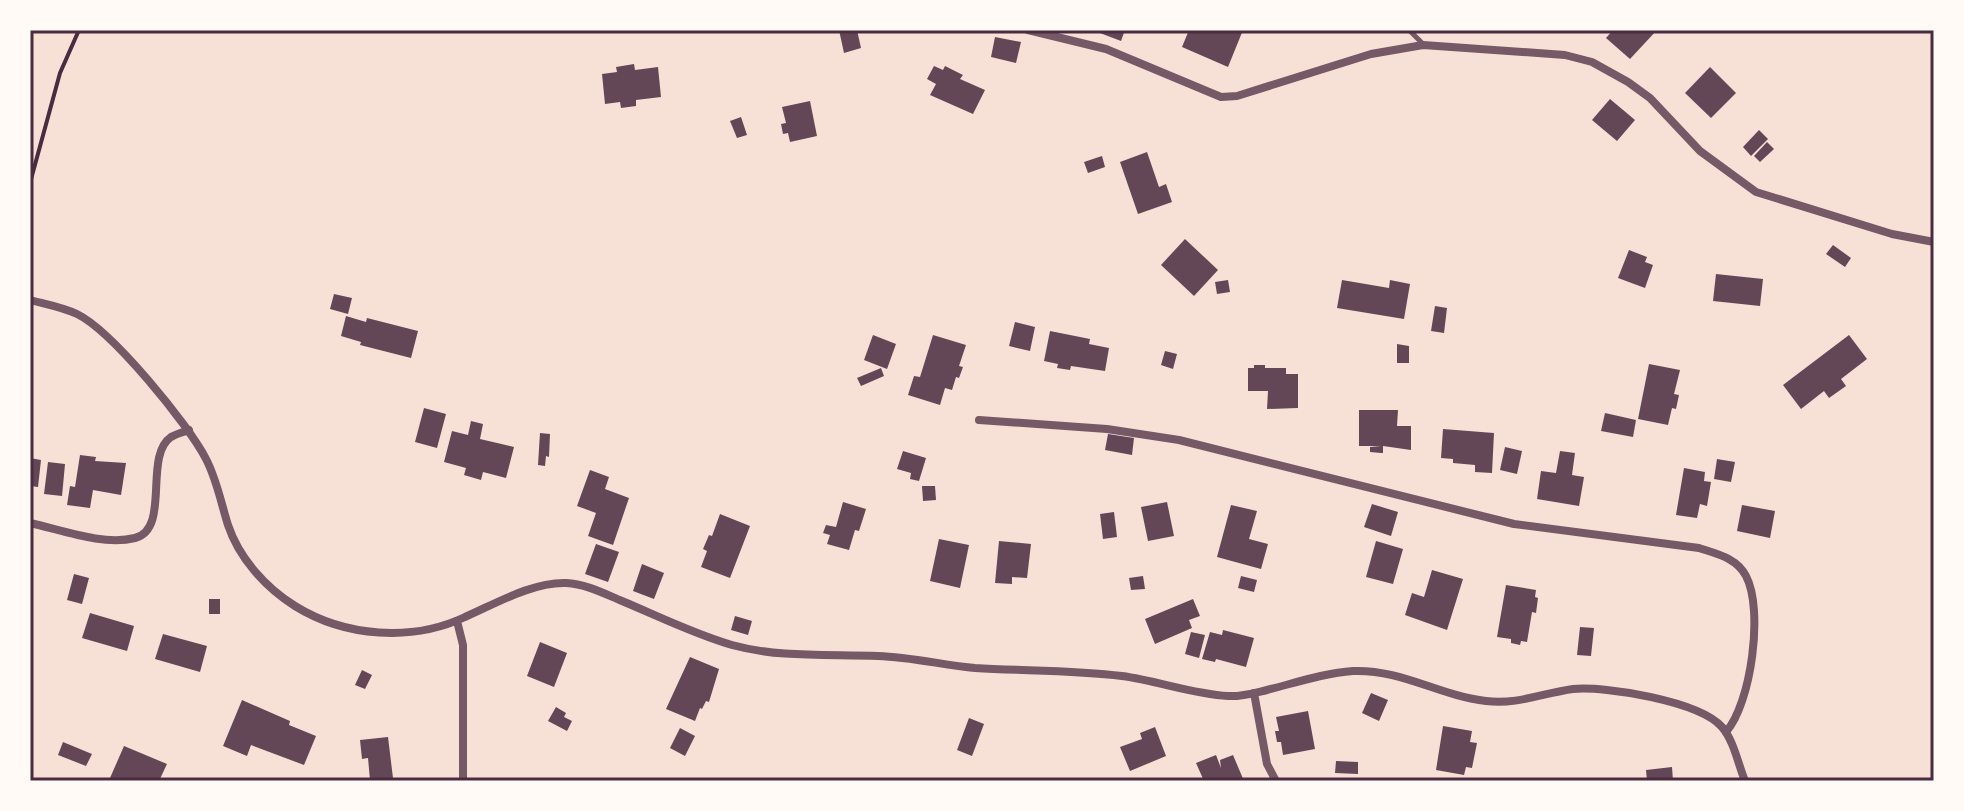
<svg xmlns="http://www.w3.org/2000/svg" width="1964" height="811" font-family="'Crimson Pro',serif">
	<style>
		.building { fill: #644757 }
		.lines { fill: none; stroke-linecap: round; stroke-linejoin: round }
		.path { stroke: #4a2c40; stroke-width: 4 }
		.service { stroke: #755966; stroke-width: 5 }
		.minor { stroke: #755966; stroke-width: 8 }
		.neatline { fill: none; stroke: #4a2c40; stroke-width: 3 }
	</style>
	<rect width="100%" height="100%" fill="#f7e1d7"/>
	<g class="building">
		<polygon points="839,30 857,30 861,48 844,53"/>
		<polygon points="1092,30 1125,30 1121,41"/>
		<polygon points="1189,30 1243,30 1228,67 1182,47"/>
		<polygon points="1613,30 1657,30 1630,59 1606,38"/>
		<polygon points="995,37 1021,42 1016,63 991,57"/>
		<polygon points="634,64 635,70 658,67 661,97 636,100 636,106 621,108 620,102 605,104 602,74 617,72 616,67"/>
		<polygon points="934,66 943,70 945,66 963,75 960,79 985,90 973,114 930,95 936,84 927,79"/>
		<polygon points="1710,67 1736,93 1711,118 1685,93"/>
		<polygon points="1610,99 1635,120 1617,141 1592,120"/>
		<polygon points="810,101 817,136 790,142 788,133 783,134 781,124 786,123 782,107"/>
		<polygon points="741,117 747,135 737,138 730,121"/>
		<polygon points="1759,130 1768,139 1751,156 1743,147"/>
		<polygon points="1767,142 1774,149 1760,162 1754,156"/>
		<polygon points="1147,152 1159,187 1166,184 1172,202 1138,214 1120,162"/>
		<polygon points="1102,156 1105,167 1088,173 1084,162"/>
		<polygon points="1185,239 1218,270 1194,296 1161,265"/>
		<polygon points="1833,245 1851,258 1845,267 1826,254"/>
		<polygon points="1629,250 1647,257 1645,262 1653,265 1645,288 1618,278"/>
		<polygon points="1716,274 1763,279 1760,306 1713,301"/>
		<polygon points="1228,280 1230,292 1217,294 1215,282"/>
		<polygon points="1342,280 1389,288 1390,280 1410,284 1404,319 1337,308"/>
		<polygon points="334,294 352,298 348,314 330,309"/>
		<polygon points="1435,306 1447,308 1444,333 1431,331"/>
		<polygon points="346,316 366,322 367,318 418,331 411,358 360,345 361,342 341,336"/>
		<polygon points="1015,322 1035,327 1030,351 1009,346"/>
		<polygon points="1050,331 1090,339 1089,344 1109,348 1105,371 1071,366 1070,370 1057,368 1058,364 1044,361"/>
		<polygon points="873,335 896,344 887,369 864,360"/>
		<polygon points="933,335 966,345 959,366 963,367 959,378 956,377 952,390 945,388 940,405 908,395 914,376 920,377"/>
		<polygon points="1849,335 1867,359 1841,379 1846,386 1829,398 1824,391 1801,409 1783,385"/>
		<polygon points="1397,344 1409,346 1409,363 1397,363"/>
		<polygon points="1165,351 1177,354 1173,369 1161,365"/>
		<polygon points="1649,364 1680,370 1674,394 1679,395 1676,409 1672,408 1668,425 1638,419"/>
		<polygon points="1254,365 1265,365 1265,368 1286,368 1286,374 1298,374 1298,408 1267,409 1268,391 1248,391 1248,368 1254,368"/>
		<polygon points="881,368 884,376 861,386 857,378"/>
		<polygon points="424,408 446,414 437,448 415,442"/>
		<polygon points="1359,410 1398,410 1397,426 1411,426 1411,450 1383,446 1383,453 1381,453 1370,452 1370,447 1381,446 1359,446"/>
		<polygon points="1605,413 1636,420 1633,437 1601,431"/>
		<polygon points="471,421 483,424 480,439 514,447 506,478 483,472 481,480 464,475 466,468 444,462 452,431 468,435"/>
		<polygon points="1443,429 1494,433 1492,473 1475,472 1475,465 1453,463 1453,459 1441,458"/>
		<polygon points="540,433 550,434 549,457 546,456 545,466 538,465"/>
		<polygon points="1108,434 1134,438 1132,455 1105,450"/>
		<polygon points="1505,447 1522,451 1517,474 1500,470"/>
		<polygon points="903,451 926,458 919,481 910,479 911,473 897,469"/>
		<polygon points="1560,451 1575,453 1572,475 1584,477 1579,506 1537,499 1541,471 1556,473"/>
		<polygon points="80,455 96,457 95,461 126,463 121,495 93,490 90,508 67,505 70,486 75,487"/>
		<polygon points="30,458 41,460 38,487 30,486"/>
		<polygon points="1717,459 1735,462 1731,482 1714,479"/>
		<polygon points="48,462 65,464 62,496 44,494"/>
		<polygon points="1684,468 1705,472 1704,481 1711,482 1707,506 1700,504 1697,518 1676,515"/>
		<polygon points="590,470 609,477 605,489 629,498 613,545 588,536 596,513 577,506"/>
		<polygon points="922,486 935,486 936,500 923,501"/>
		<polygon points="843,502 866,509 859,531 855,530 849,550 827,544 830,535 823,533 826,525 836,527"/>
		<polygon points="1167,502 1174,536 1148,541 1141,507"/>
		<polygon points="1372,504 1398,512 1391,536 1364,527"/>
		<polygon points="1231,505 1257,511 1249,539 1268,544 1261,569 1217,557"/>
		<polygon points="1742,505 1775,511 1770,538 1737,531"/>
		<polygon points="1114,512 1117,537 1103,539 1100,514"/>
		<polygon points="720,514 750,526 730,578 701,567 707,551 703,549 709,535 712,536"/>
		<polygon points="939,539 969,545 960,588 930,581"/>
		<polygon points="999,541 1031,544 1027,578 1012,577 1012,584 995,583"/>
		<polygon points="1376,541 1403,549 1393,584 1366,577"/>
		<polygon points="596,544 619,552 608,582 585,574"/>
		<polygon points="642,564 664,573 654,599 633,591"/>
		<polygon points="1432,570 1463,579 1447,630 1405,615 1412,593 1424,597"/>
		<polygon points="74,574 89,578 82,604 67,600"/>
		<polygon points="1143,576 1145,589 1131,590 1129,578"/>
		<polygon points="1241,576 1257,580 1254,592 1238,588"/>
		<polygon points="1506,585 1536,590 1535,597 1538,598 1536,613 1532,612 1527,642 1521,641 1520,645 1511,643 1511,639 1497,637"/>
		<rect x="209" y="599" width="11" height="15"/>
		<polygon points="1193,599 1200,616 1189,620 1192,628 1155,644 1145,619"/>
		<polygon points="90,613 134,626 127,651 82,638"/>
		<polygon points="735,616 752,621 748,635 731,630"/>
		<polygon points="1580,627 1594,628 1591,656 1577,655"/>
		<polygon points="1223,630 1254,638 1246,667 1216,659 1215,662 1202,659 1210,632 1222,635"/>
		<polygon points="1191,632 1205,635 1199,658 1185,654"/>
		<polygon points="163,634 207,646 200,672 155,659"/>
		<polygon points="540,642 567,653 554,687 527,676"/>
		<polygon points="690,657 719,669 709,702 706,701 702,709 700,708 695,721 666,709"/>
		<polygon points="362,670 372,675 365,689 355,685"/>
		<polygon points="1371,693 1388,700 1379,721 1362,713"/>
		<polygon points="242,700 290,721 289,725 316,736 304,765 251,745 247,756 223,746"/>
		<polygon points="556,707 566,713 564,717 572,721 567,731 548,721"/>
		<polygon points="1308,711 1315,749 1283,755 1281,742 1277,742 1275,731 1279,731 1276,717"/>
		<polygon points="969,718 984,724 972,756 957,750"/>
		<polygon points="1443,726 1472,731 1470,742 1477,743 1472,768 1466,767 1464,775 1436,770"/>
		<polygon points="1155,727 1166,756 1130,771 1120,747 1142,739 1140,733"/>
		<polygon points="680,728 695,736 685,756 670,748"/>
		<polygon points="388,737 393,778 370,780 368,758 362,759 360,740"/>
		<polygon points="63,742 92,754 86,766 58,755"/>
		<polygon points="124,746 167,764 159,781 116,781 110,778"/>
		<polygon points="1216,755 1221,768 1220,760 1233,755 1244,781 1204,781 1196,763"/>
		<polygon points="1336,761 1358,762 1358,774 1335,773"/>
		<polygon points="1672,767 1673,781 1647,781 1646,770"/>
	</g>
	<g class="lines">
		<polyline class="path" points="30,183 60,73 79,30"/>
		<polyline class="service" points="1409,30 1423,44"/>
		<g class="minor">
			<polyline points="1028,30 1106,49 1221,97 1237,96 1371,54 1423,45 1565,55 1592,62 1628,82 1650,98 1700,151 1756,192 1892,234 1934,242"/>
			<path d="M30,300C45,304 62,307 77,314C112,331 188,424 206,459C217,480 221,503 228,525C239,558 265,587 295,606C345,637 412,642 465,617C495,604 532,582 566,583C586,584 605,594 622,601C658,616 694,634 732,645C779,658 829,654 878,656C911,657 943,665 975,668C1024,671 1074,670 1122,676C1158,681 1193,694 1228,696C1241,697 1254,693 1267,690C1295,683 1324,673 1353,671C1401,669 1440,696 1486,701C1517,705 1543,693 1573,689C1606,686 1699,701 1722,727C1734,741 1738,764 1745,781"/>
			<path d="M979,420L1107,429L1179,440L1514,524L1699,548C1717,554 1737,558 1746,576C1764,610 1751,704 1726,732"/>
			<path d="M30,523C62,530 103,546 135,538C171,529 143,456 171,437C176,434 184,432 189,430"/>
			<polyline points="457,621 463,645 463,781"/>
			<polyline points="1254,693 1267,764 1276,781"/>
		</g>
	</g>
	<rect width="1964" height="811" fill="none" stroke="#fffaf5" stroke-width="64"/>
	<rect x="32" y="32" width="1900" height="747" class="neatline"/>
</svg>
